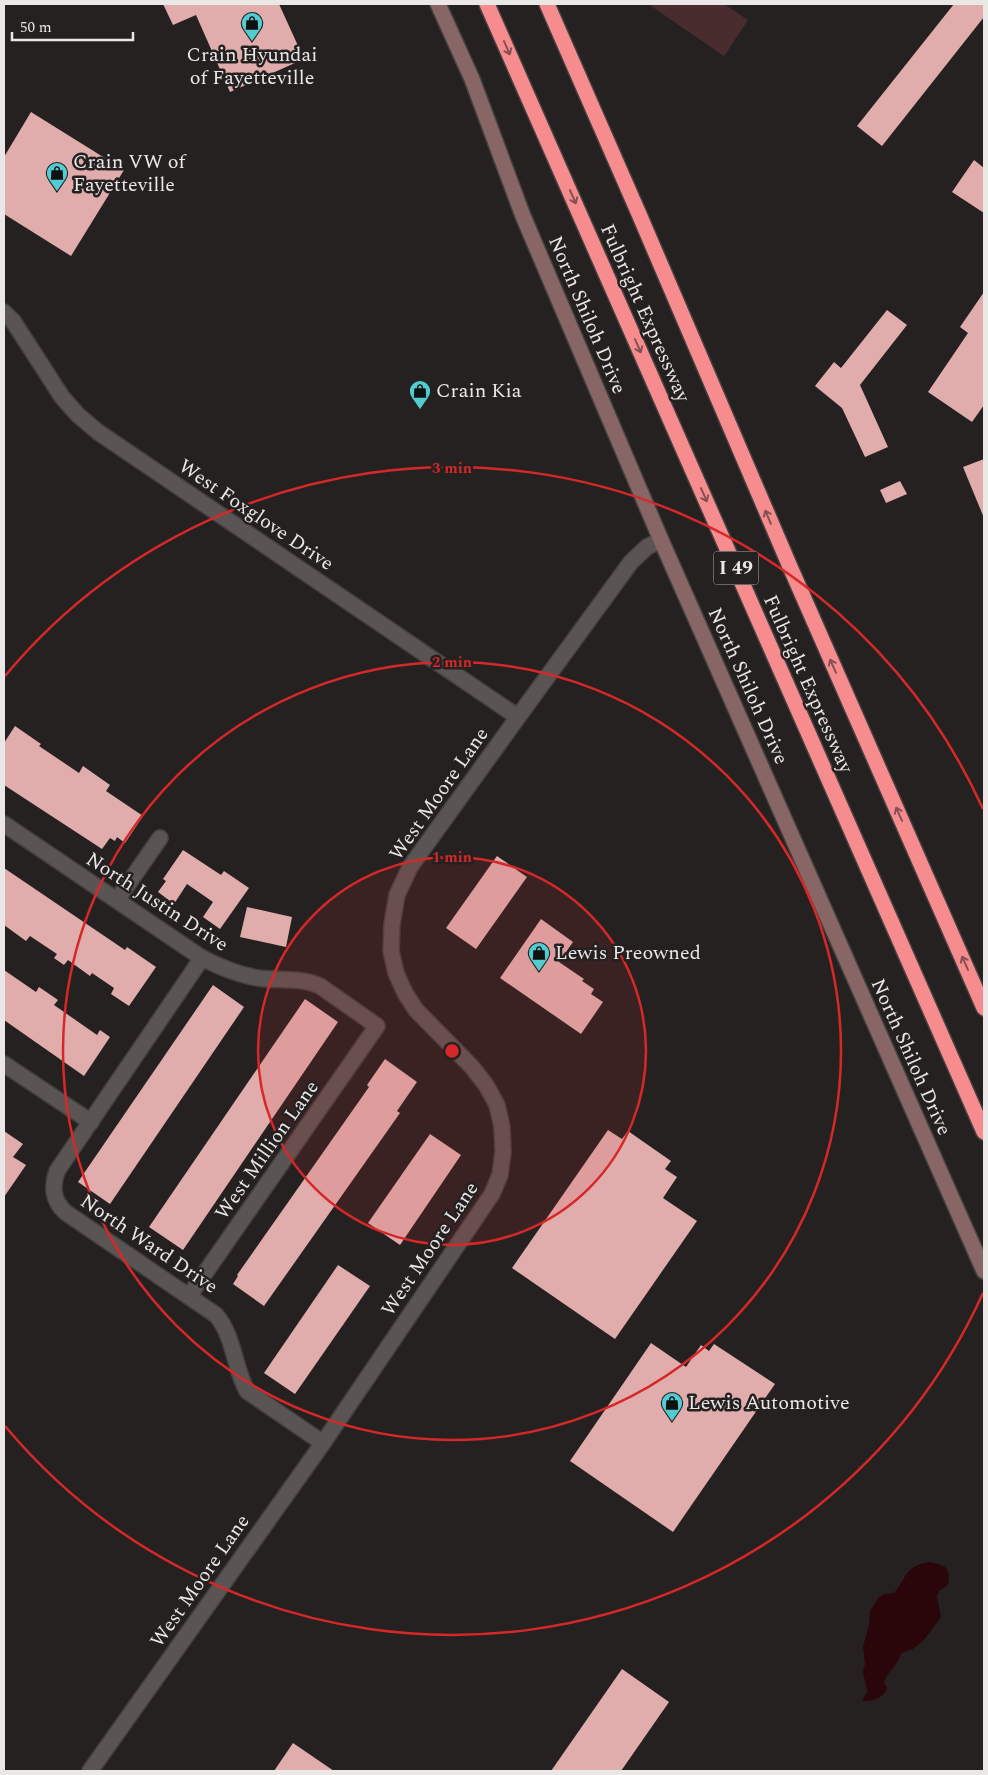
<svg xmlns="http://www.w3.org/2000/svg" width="988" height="1775" font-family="Spectral,serif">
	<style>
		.green { fill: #492c2d }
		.water { fill: #2a0509 }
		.building { fill: #e1acac }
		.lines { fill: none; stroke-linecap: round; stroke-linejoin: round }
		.street-casing { stroke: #444040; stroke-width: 18 }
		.secondary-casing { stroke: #444040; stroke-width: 18 }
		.highway-casing { stroke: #444040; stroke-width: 18 }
		.street { stroke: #5a5554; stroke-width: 15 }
		.secondary { stroke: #896666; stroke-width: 15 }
		.highway { stroke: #f78c8f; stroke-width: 15 }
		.oneway { stroke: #845152 }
		.ring { fill: none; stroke: #d62828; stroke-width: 2.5 }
		.labels { text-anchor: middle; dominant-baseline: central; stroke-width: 5; stroke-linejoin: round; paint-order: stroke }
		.shield { fill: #262121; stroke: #afacac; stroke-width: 1 }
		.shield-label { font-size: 19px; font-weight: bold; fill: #eae7e7 }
		.poi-label { font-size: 20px; fill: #eae7e7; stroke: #262121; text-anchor: start }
		.street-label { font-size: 20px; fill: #eae7e7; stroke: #262121 }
		.centre { fill: #d62828; stroke: #262121; stroke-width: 2.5 }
		.ring-label { font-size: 15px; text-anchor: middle; font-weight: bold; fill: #d62828; stroke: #262121; stroke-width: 5; stroke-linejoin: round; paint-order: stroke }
	</style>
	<rect width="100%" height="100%" fill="#262121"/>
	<polygon class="green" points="652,4 724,4 748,20 724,56 651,6"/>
	<path class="water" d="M929,1562C946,1565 951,1568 948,1585L939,1591L937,1596L941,1617L924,1640L913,1649L901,1653C897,1668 888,1669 884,1683L887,1688C885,1697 872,1702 863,1701V1698L867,1693V1690L863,1672L865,1664L863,1647L869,1625L870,1611L879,1597L884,1594L894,1593C908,1576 904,1567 929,1562Z"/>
	<g class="building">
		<polygon points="163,4 279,4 304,59 230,92 196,15 173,25"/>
		<polygon points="954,4 984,4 984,17 882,146 857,126"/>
		<polygon points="31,112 124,170 71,256 4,214 4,157"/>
		<polygon points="974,160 984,168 984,213 952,192"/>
		<polygon points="984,292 984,405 972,422 928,392 968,333 960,327"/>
		<polygon points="887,310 907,325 860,385 888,447 865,457 842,408 815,386 834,362 841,368"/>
		<polygon points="984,459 984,518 963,467"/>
		<polygon points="900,481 907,494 886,503 880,490"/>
		<polygon points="15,726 41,744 39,746 79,773 83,766 110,785 106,791 143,816 125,843 117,837 115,841 110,838 102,849 4,785 4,743"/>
		<polygon points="183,850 221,875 224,871 249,888 220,929 203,917 213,902 187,884 174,904 158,892 166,881 163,879"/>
		<polygon points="497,856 527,877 476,949 446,928"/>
		<polygon points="4,868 125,950 127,947 156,967 129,1006 111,994 114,988 92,973 90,976 68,960 64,965 54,958 57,954 30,936 26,941 4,925"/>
		<polygon points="247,907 292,917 286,947 240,937"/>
		<polygon points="541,919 573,942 559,962 584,979 582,981 594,989 591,994 603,1002 581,1034 500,978"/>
		<polygon points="4,970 36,992 39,987 58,1000 54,1005 97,1035 100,1030 110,1037 84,1076 4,1020"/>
		<polygon points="213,985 244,1007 110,1204 78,1182"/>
		<polygon points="305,999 338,1022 183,1250 149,1227"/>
		<polygon points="385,1059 417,1082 397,1111 400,1113 264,1306 233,1284 238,1276 237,1275 369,1087 367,1085"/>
		<polygon points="608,1130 622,1139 628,1131 671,1161 665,1169 677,1177 663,1198 697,1221 615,1339 512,1268"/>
		<polygon points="4,1131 23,1144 13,1157 26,1165 4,1197"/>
		<polygon points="430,1134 461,1155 400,1245 368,1223"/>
		<polygon points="338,1265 370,1286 295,1394 264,1373"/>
		<polygon points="651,1343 686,1367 701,1345 709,1351 714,1344 775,1384 673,1532 570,1461"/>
		<polygon points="622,1669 669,1702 621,1771 551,1771"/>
		<polygon points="293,1743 334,1771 274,1771"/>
	</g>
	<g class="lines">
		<g class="street-casing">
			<g id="street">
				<polyline points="4,312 13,321 62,397 78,415 98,432 518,717"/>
				<path d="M4,824L202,958C220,967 238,975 258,978C279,981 300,977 320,986L377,1026L189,1296"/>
				<polyline points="117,900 160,838"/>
				<path d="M202,958L57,1171C52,1187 52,1199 65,1212L216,1315C234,1336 234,1367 247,1391L323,1443"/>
				<polyline points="4,1064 91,1122"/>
				<polyline points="90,1771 323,1443 492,1194 500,1175 503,1152 502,1127 497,1105 486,1085 472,1067 416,1010 405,993 396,973 391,951 392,924 397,895 410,867 518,717 631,562 647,547 661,540"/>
			</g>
		</g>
		<g class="secondary-casing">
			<polyline id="secondary" points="438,4 472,79 523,216 661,540 984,1271"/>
		</g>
		<g class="highway-casing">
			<g id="highway">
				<polyline points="487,4 984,1132"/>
				<polyline points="547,4 639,214 791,569 984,1008"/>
			</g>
		</g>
		<use href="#street" class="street"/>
		<use href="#secondary" class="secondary"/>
		<use href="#highway" class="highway"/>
	</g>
	<defs><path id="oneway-shaft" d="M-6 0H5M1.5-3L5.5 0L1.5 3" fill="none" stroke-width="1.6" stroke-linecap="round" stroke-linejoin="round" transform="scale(1.25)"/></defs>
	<g class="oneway">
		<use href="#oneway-shaft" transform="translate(507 48) rotate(66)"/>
		<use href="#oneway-shaft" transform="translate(573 197) rotate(66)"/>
		<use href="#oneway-shaft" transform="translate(638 346) rotate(66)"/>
		<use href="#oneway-shaft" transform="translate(704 495) rotate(66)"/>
		<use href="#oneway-shaft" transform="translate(768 517) rotate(-113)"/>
		<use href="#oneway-shaft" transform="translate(833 666) rotate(-114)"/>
		<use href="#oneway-shaft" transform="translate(899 814) rotate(-114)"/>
		<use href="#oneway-shaft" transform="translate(965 963) rotate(-114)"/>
	</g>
	<circle cx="452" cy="1051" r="194" fill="#d62828" fill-opacity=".12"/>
	<g class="ring">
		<circle cx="452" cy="1051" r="194"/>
		<circle cx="452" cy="1051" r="389"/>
		<path d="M983 1293A583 583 0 0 1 5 1426M5 676A583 583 0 0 1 983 809"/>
	</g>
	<defs>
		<g id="shop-pin" transform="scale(1.125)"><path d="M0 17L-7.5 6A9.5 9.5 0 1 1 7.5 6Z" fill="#51ccd1" stroke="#262121"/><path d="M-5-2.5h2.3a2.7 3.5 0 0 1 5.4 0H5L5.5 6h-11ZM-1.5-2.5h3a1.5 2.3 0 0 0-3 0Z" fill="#111"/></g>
	</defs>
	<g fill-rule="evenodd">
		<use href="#shop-pin" x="252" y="23"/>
		<use href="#shop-pin" x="57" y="173"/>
		<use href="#shop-pin" x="420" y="391"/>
		<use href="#shop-pin" x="539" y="953"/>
		<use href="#shop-pin" x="672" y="1403"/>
	</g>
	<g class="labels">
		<rect class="shield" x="713.5" y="551.5" width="45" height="33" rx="4"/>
		<g class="shield-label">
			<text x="736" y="568">I 49</text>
		</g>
		<g class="poi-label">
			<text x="252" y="55" text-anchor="middle">Crain Hyundai<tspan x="252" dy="23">of Fayetteville</tspan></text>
			<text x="73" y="162">Crain VW of<tspan x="73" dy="23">Fayetteville</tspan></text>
			<text x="436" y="391">Crain Kia</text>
			<text x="555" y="953">Lewis Preowned</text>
			<text x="688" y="1403">Lewis Automotive</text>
		</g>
		<g class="street-label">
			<text transform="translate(645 313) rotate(66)">Fulbright Expressway</text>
			<text transform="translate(587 315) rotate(67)">North Shiloh Drive</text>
			<text transform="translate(256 515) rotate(34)">West Foxglove Drive</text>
			<text transform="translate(808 684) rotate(66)">Fulbright Expressway</text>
			<text transform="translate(748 686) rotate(66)">North Shiloh Drive</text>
			<text transform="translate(439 794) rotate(-55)">West Moore Lane</text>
			<text transform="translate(157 902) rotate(33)">North Justin Drive</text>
			<text transform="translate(911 1057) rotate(66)">North Shiloh Drive</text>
			<text transform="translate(267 1150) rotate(-55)">West Million Lane</text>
			<text transform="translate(149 1244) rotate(34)">North Ward Drive</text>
			<text transform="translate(430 1249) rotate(-56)">West Moore Lane</text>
			<text transform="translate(200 1581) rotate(-55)">West Moore Lane</text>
		</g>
	</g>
	<circle cx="452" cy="1051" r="8" class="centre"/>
	<g class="ring-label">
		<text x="452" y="473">3 min</text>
		<text x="452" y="667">2 min</text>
		<text x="452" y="862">1 min</text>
	</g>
	<rect width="988" height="1775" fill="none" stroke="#eae7e7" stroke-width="10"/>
	<path d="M12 32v8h121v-8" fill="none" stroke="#eae7e7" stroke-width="2.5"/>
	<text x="20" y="32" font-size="15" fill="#eae7e7" stroke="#262121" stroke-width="4" paint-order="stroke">50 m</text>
</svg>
